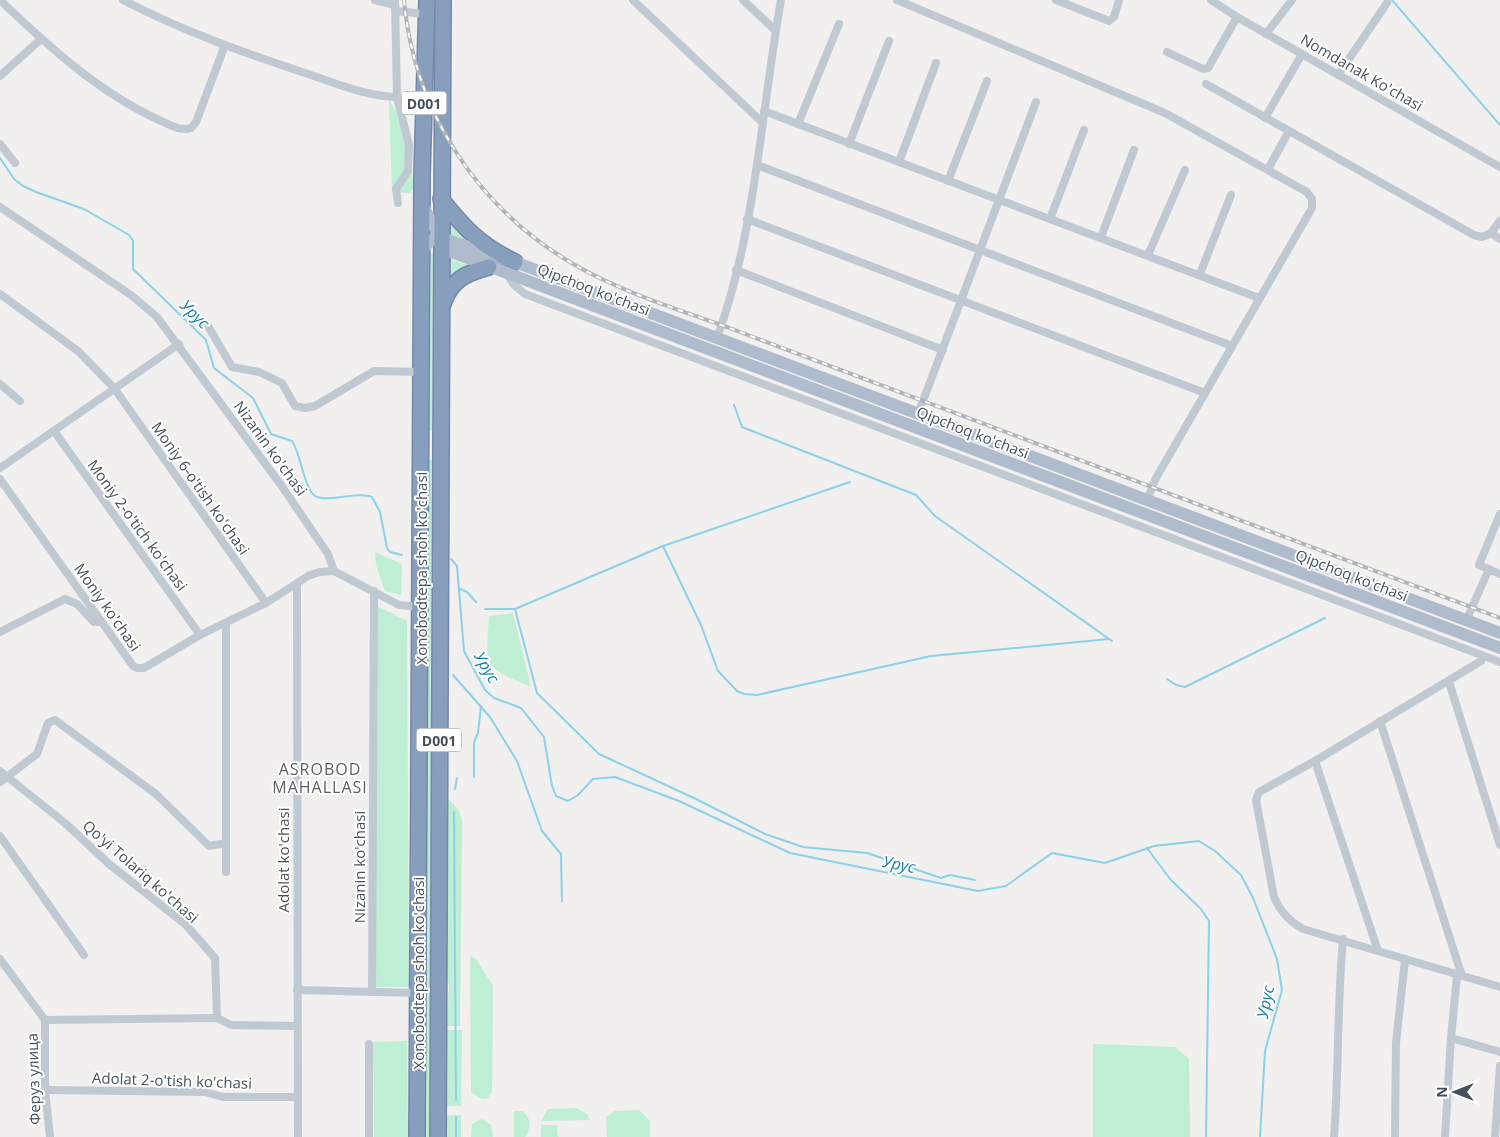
<svg xmlns="http://www.w3.org/2000/svg" width="1500" height="1137" font-family="'Open Sans',sans-serif">
	<style>
		.green { fill: #beeed4 }
		.lines { fill: none; stroke-linecap: round; stroke-linejoin: round }
		.stream { stroke: #8cd1ea; stroke-width: 2 }
		.highway-casing { stroke: #7389a9; stroke-width: 18 }
		.street { stroke: #c0c8d1; stroke-width: 8 }
		.primary { stroke: #afbccd; stroke-width: 12 }
		.highway { stroke: #889ebd; stroke-width: 15 }
		.rail-casing { stroke: #b1b4b9; stroke-width: 4 }
		.rail { stroke: #fff; stroke-width: 2; stroke-dasharray: 5.5; stroke-linecap: butt }
		.labels { text-anchor: middle; dominant-baseline: central; stroke-width: 4; stroke-linejoin: round; paint-order: stroke }
		.shield { fill: #fff; stroke: #7e858d; stroke-width: 1 }
		.shield-label { font-size: 14px; font-weight: bold; fill: #47515c }
		.street-label { font-size: 15px; fill: #47515c; stroke: #fff }
		.water-label { font-size: 16px; font-style: italic; fill: #0f7ea8; stroke: #fff }
		.neighbourhood-label { font-size: 16px; letter-spacing: 1px; fill: #5c5f64; stroke: #fff }
	</style>
	<rect width="100%" height="100%" fill="#f2efef"/>
	<g class="green">
		<polygon points="389,100 410,134 413,188 410,193 392,192"/>
		<polygon points="450,219 474,244 449,236"/>
		<polygon points="429,252 433,254 432,431 428,431"/>
		<polygon points="450,259 473,267 449,284"/>
		<polygon points="430,459 432,461 430,1137 425,1137 428,461"/>
		<polygon points="375,552 402,564 401,595 385,591 376,565"/>
		<polygon points="377,606 407,621 409,987 375,987"/>
		<path d="M513,613L531,687C482,666 486,668 489,616Z"/>
		<polygon points="445,796 459,810 462,821 460,1026 447,1026 449,984 445,978"/>
		<polygon points="470,956 476,959 493,986 492,1092 488,1098 482,1099 471,1092"/>
		<polygon points="443,1030 462,1030 461,1106 447,1106 443,1101"/>
		<polygon points="407,1041 408,1137 374,1137 373,1042"/>
		<polygon points="1093,1044 1175,1047 1189,1059 1190,1137 1093,1137"/>
		<polygon points="576,1108 587,1114 590,1120 541,1121 548,1109"/>
		<polygon points="639,1110 650,1121 650,1137 607,1137 606,1117 615,1111"/>
		<path d="M514,1111H523C532,1120 531,1127 525,1137H514Z"/>
		<polygon points="448,1115 461,1115 461,1137 443,1137 443,1117"/>
		<polygon points="482,1119 491,1125 493,1137 471,1137 472,1124"/>
		<polygon points="541,1125 557,1125 557,1134 559,1137 541,1137"/>
	</g>
	<g class="lines">
		<g class="stream">
			<polyline points="1392,0 1500,125"/>
			<path d="M0,158L14,179L23,186L36,192L84,209L129,235L133,241V269L206,340L214,368L253,398L271,434L292,441C302,457 301,477 312,493C321,506 356,490 372,497L380,512L387,548L390,552L402,555"/>
			<polyline points="734,405 742,427 916,495 935,516 1112,641"/>
			<polyline points="663,546 701,625 718,671 737,691 744,694 757,695 931,656 1109,639"/>
			<polyline points="451,559 457,566 464,651 485,690 494,698 521,708 544,737 552,786 556,796 568,801 578,795 593,779 615,777 679,801 790,853 978,891 1006,886 1052,853 1105,863 1154,846 1199,841 1215,851 1241,875 1253,898 1277,959 1282,990 1265,1051 1260,1137"/>
			<polyline points="460,589 467,592 476,602"/>
			<polyline points="485,609 515,609 663,546 850,482"/>
			<polyline points="515,609 537,693 599,754 696,799 765,834 803,847 867,853 941,878 950,875 975,880"/>
			<polyline points="453,675 490,717 517,761 542,831 561,854 562,901"/>
			<polyline points="1167,679 1176,685 1185,687 1325,618"/>
			<polyline points="474,777 474,742 478,733 481,706"/>
			<polyline points="455,789 457,778"/>
			<polyline points="454,812 456,1100"/>
			<polyline points="1147,848 1170,879 1201,909 1209,921 1206,1137"/>
			<polyline points="456,1117 456,1137"/>
		</g>
		<g class="highway-casing">
			<g id="highway">
				<path d="M441,199C465,229 480,245 515,262"/>
				<path d="M443,304C451,280 466,273 489,267"/>
				<polyline points="417,1137 422,175 427,0"/>
				<polyline points="438,1137 443,0"/>
			</g>
		</g>
		<g class="street">
			<path d="M0,0C48,46 98,92 159,120C168,124 181,132 191,128L196,122L225,45"/>
			<path d="M123,0C182,31 245,53 308,74C337,84 367,96 397,97"/>
			<polyline points="375,0 395,5"/>
			<polyline points="395,0 397,97 409,145 408,171 396,189 398,203"/>
			<polyline points="633,0 762,122"/>
			<polyline points="743,0 775,30"/>
			<polyline points="897,0 1165,113 1307,192 1312,199 1312,208 1156,478 1147,500"/>
			<polyline points="1056,0 1109,21 1114,17 1119,0"/>
			<polyline points="1211,0 1237,17 1500,167"/>
			<polyline points="395,11 426,14"/>
			<polyline points="1266,34 1292,0"/>
			<polyline points="1167,52 1203,69 1208,68 1237,17"/>
			<polyline points="1338,75 1387,3"/>
			<polyline points="0,76 41,39"/>
			<polyline points="1206,84 1474,235 1482,237 1491,233 1500,221"/>
			<polyline points="764,111 1259,298"/>
			<polyline points="1265,118 1302,54"/>
			<polyline points="798,124 839,24"/>
			<polyline points="0,144 15,163"/>
			<polyline points="849,144 889,41"/>
			<polyline points="899,162 936,63"/>
			<polyline points="757,165 1232,346"/>
			<polyline points="1268,169 1289,131"/>
			<polyline points="948,181 987,81"/>
			<polyline points="0,207 131,295 157,317 281,485 328,554 334,571"/>
			<polyline points="747,219 1205,393"/>
			<polyline points="1050,219 1084,130"/>
			<polyline points="1491,233 1500,239"/>
			<polyline points="1101,237 1134,150"/>
			<polyline points="1148,255 1185,170"/>
			<polyline points="736,270 943,350"/>
			<polyline points="506,273 514,285 525,294 1500,662"/>
			<polyline points="1200,274 1231,195"/>
			<polyline points="0,294 78,351 114,388 266,603"/>
			<polyline points="208,326 232,367 259,372 282,383 295,406 305,408 315,406 374,371 422,372"/>
			<path d="M717,338C756,231 761,112 781,0"/>
			<polyline points="0,384 20,401"/>
			<polyline points="918,414 1036,102"/>
			<polyline points="54,431 200,635"/>
			<polyline points="0,468 179,344"/>
			<polyline points="0,479 133,666 137,668 144,668 200,635 266,603 308,576 319,572 334,571 399,605 420,607"/>
			<polyline points="1500,514 1479,565 1500,574"/>
			<polyline points="297,584 298,1137"/>
			<polyline points="1466,621 1489,569"/>
			<polyline points="226,623 226,872"/>
			<polyline points="0,632 65,599 77,604 94,622 101,622"/>
			<path d="M1483,656L1481,661L1315,761L1259,792L1256,800L1274,897C1280,911 1290,922 1303,929L1500,987"/>
			<polyline points="1449,682 1500,845"/>
			<polyline points="1380,721 1462,976"/>
			<polyline points="1315,761 1378,951"/>
			<polyline points="0,771 65,823 109,864 185,924 215,958 217,1018"/>
			<polyline points="0,782 37,754 48,723 55,720 156,794 209,846 226,843"/>
			<polyline points="0,836 84,955"/>
			<polyline points="0,959 45,1020"/>
			<polyline points="297,990 418,993"/>
			<polyline points="372,992 374,591"/>
			<polyline points="45,1020 217,1018 231,1025 297,1026"/>
			<polyline points="45,1020 45,1090 50,1137"/>
			<polyline points="1451,1038 1500,1052"/>
			<polyline points="369,1044 369,1137"/>
			<polyline points="45,1090 205,1092 223,1097 297,1097"/>
			<path d="M1334,1137C1339,1071 1337,1005 1343,939"/>
			<polyline points="1395,1137 1396,1043 1405,960"/>
			<polyline points="1445,1137 1451,1038 1457,975"/>
			<polyline points="1495,1137 1500,1066"/>
		</g>
		<g class="primary">
			<polyline points="422,205 444,244 454,253 1500,648"/>
			<polyline points="422,250 430,241 441,238 515,262 1500,633"/>
		</g>
		<use href="#highway" class="highway"/>
		<g class="rail-casing">
			<path id="rail" d="M404,0C414,112 478,209 575,265C625,294 687,312 740,332L1500,618"/>
		</g>
		<use href="#rail" class="rail"/>
	</g>
	<g class="labels">
		<g class="shield">
			<rect x="401.5" y="91.5" width="45" height="23" rx="4"/>
			<rect x="416.5" y="728.5" width="45" height="23" rx="4"/>
		</g>
		<g class="shield-label">
			<text x="424" y="103">D001</text>
			<text x="439" y="740">D001</text>
		</g>
		<g class="street-label">
			<text transform="translate(1362 72) rotate(30)">Nomdanak Ko'chasi</text>
			<text transform="translate(594 289) rotate(21)">Qipchoq ko'chasi</text>
			<text transform="translate(973 432) rotate(21)">Qipchoq ko'chasi</text>
			<text transform="translate(271 448) rotate(54)">Nizanin ko'chasi</text>
			<text transform="translate(201 488) rotate(55)">Moniy 6-o'tish ko'chasi</text>
			<text transform="translate(138 525) rotate(54)">Moniy 2-o'tich ko'chasi</text>
			<text transform="translate(421 568) rotate(-90)">Xonobodtepa shoh ko'chasi</text>
			<text transform="translate(1352 575) rotate(21)">Qipchoq ko'chasi</text>
			<text transform="translate(108 607) rotate(55)">Moniy ko'chasi</text>
			<text transform="translate(283 860) rotate(-90)">Adolat ko'chasi</text>
			<text transform="translate(359 867) rotate(-90)">Nizanin ko'chasi</text>
			<text transform="translate(141 871) rotate(41)">Qo'yi Tolariq ko'chasi</text>
			<text transform="translate(418 973) rotate(-90)">Xonobodtepa shoh ko'chasi</text>
			<text transform="translate(33 1079) rotate(-92)">Феруз улица</text>
			<text transform="translate(172 1080) rotate(2)">Adolat 2-o'tish ko'chasi</text>
		</g>
		<g class="water-label">
			<text transform="translate(195 314) rotate(44)">Урус</text>
			<text transform="translate(487 667) rotate(60)">Урус</text>
			<text transform="translate(899 864) rotate(11)">Урус</text>
			<text transform="translate(1265 1002) rotate(-79)">Урус</text>
		</g>
		<g class="neighbourhood-label">
			<text x="320" y="769">ASROBOD<tspan x="320" dy="18">MAHALLASI</tspan></text>
		</g>
	</g>
	<g transform="translate(1455 1092) rotate(270)" stroke="#ffffff" stroke-width="4" paint-order="stroke">
	<path d="M0-4L9 19L0 12L-9 19Z" fill="#47515c"/>
	<text y="-8" font-size="14" font-weight="bold" text-anchor="middle" fill="#47515c">N</text>
	</g>
</svg>
